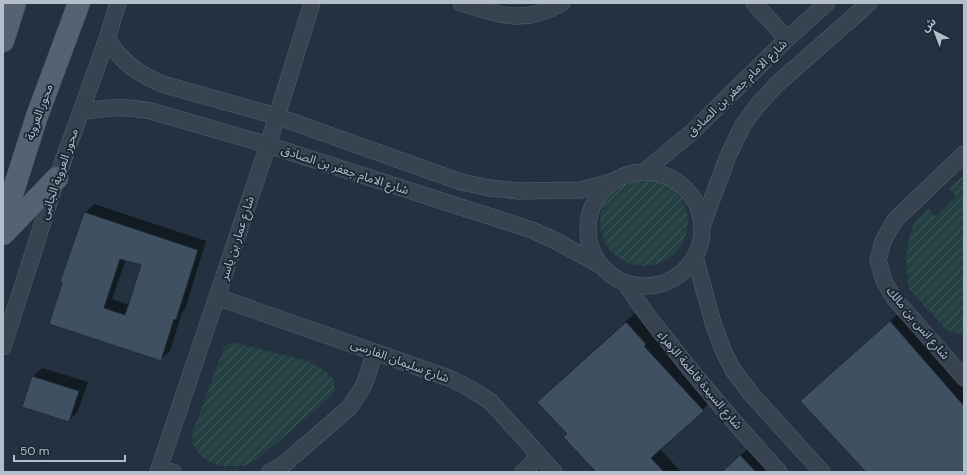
<svg xmlns="http://www.w3.org/2000/svg" width="967" height="475" font-family="'DM Sans','Noto Sans Arabic',sans-serif">
	<style>
		.garden { fill: url(#garden-furrows) }
		.shadow { fill: #0007; fill-rule: evenodd }
		.building { fill: #3f5060; stroke: #1f2a38; fill-rule: evenodd }
		.lines { fill: none; stroke-linecap: round; stroke-linejoin: round }
		.minor-casing { stroke: #56616e; stroke-width: 17 }
		.primary-casing { stroke: #414c5a; stroke-width: 23 }
		.minor { stroke: #384351; stroke-width: 16 }
		.primary { stroke: #566271; stroke-width: 22 }
		.labels { text-anchor: middle; dominant-baseline: central; stroke-width: 4; stroke-linejoin: round; paint-order: stroke }
		.street-label { font-size: 12px; fill: #b4becb; stroke: #1d2836 }
	</style>
	<defs>
		<pattern id="garden-furrows" width="10" height="10" patternUnits="userSpaceOnUse"><rect width="10" height="10" fill="#254042"/><path d="M-1 1l2-2M0 10L10 0M9 11l2-2" fill="none" stroke="#425a5c"/></pattern>
	</defs>
	<rect width="100%" height="100%" fill="#233141"/>
	<g class="garden">
		<polygon points="964,175 964,333 959,334 947,331 909,289 906,260 909,238 914,222 928,208 935,216 956,196 949,188"/>
		<circle cx="644" cy="222" r="44"/>
		<polygon points="232,342 311,362 327,372 334,381 334,391 329,398 260,457 244,466 219,466 208,461 200,455 193,444 192,434 224,347"/>
	</g>
	<g class="shadow">
		<path d="M94,204L206,241L185,309L182,312L170,351L160,360L50,324L85,213ZM126,259L143,265L130,305L112,299Z"/>
		<polygon points="635,313 654,334 652,336 712,401 660,449 681,472 597,472 568,434 548,392"/>
		<polygon points="899,313 964,386 964,472 867,472 810,392"/>
		<polygon points="42,368 88,382 78,411 69,421 32,377"/>
		<polygon points="750,447 772,472 722,472"/>
	</g>
	<g class="building">
		<path d="M84,212L198,250L176,320L174,319L161,361L49,324L62,283L60,282ZM120,259L141,265L125,315L104,308Z"/>
		<polygon points="890,321 964,406 964,469 960,472 866,472 800,401"/>
		<polygon points="626,322 646,344 644,346 704,411 651,458 664,472 596,472 563,437 567,434 537,402"/>
		<polygon points="32,376 79,391 69,422 22,407"/>
		<polygon points="740,455 756,472 722,472"/>
	</g>
	<g class="lines">
		<g class="minor-casing">
			<g id="minor">
				<path d="M461,3C499,15 525,25 562,3"/>
				<polyline points="754,3 787,39"/>
				<path d="M107,39C122,62 137,73 162,84L276,116L461,182L490,188L519,191L580,190L611,182"/>
				<path d="M81,112C108,107 124,106 151,111L268,145L532,230L554,240L600,265"/>
				<polyline points="964,154 895,220 883,241 878,260 884,281 894,298 964,378"/>
				<polyline points="645,171 692,132 787,39 827,3"/>
				<circle cx="645" cy="229" r="57"/>
				<polyline points="702,226 728,156 743,125 757,106 776,85 869,3"/>
				<polyline points="695,257 713,323 723,350 733,370 752,395 822,472"/>
				<path d="M626,283C638,304 652,322 667,340C702,386 740,429 779,472"/>
				<polyline points="217,297 449,378 471,389 491,402 554,472"/>
				<polyline points="3,347 57,178 107,39 118,3"/>
				<polyline points="159,469 173,472"/>
				<polyline points="158,472 268,145 312,3"/>
				<polyline points="270,472 283,465 350,407 364,385 375,352"/>
				<polyline points="523,472 539,456"/>
			</g>
		</g>
		<g class="primary-casing">
			<g id="primary">
				<polyline points="3,41 15,3"/>
				<polyline points="3,223 37,116 79,3"/>
				<polyline points="3,234 57,178"/>
			</g>
		</g>
		<use href="#minor" class="minor"/>
		<use href="#primary" class="primary"/>
	</g>
	<g class="labels">
		<g class="street-label">
			<text transform="translate(737 88) rotate(-44)">شارع الامام جعفر بن الصادق</text>
			<text transform="translate(39 112) rotate(-70)">محور العروبة</text>
			<text transform="translate(345 170) rotate(18)">شارع الامام جعفر بن الصادق</text>
			<text transform="translate(59 174) rotate(-71)">محور العروبة الجانبى</text>
			<text transform="translate(237 238) rotate(-72)">شارع عمار بن ياسر</text>
			<text transform="translate(918 323) rotate(50)">شارع انس بن مالك</text>
			<text transform="translate(400 361) rotate(20)">شارع سليمان الفارسى</text>
			<text transform="translate(700 380) rotate(50)">شارع السيدة فاطمة الزهراء</text>
		</g>
	</g>
	<rect width="967" height="475" fill="none" stroke="#b4becb" stroke-width="8"/>
	<g transform="translate(935 32) rotate(318)" stroke="#1d2836" stroke-width="3" paint-order="stroke">
	<path d="M0-3L7 15L0 10L-7 15Z" fill="#b4becb"/>
	<text y="-6" font-size="11" font-weight="bold" text-anchor="middle" fill="#b4becb">ش</text>
	</g>
	<path d="M14 455v6h111v-6" fill="none" stroke="#b4becb" stroke-width="2"/>
	<text x="20" y="455" font-size="12" fill="#b4becb" stroke="#1d2836" stroke-width="3" paint-order="stroke">50 m</text>
</svg>
